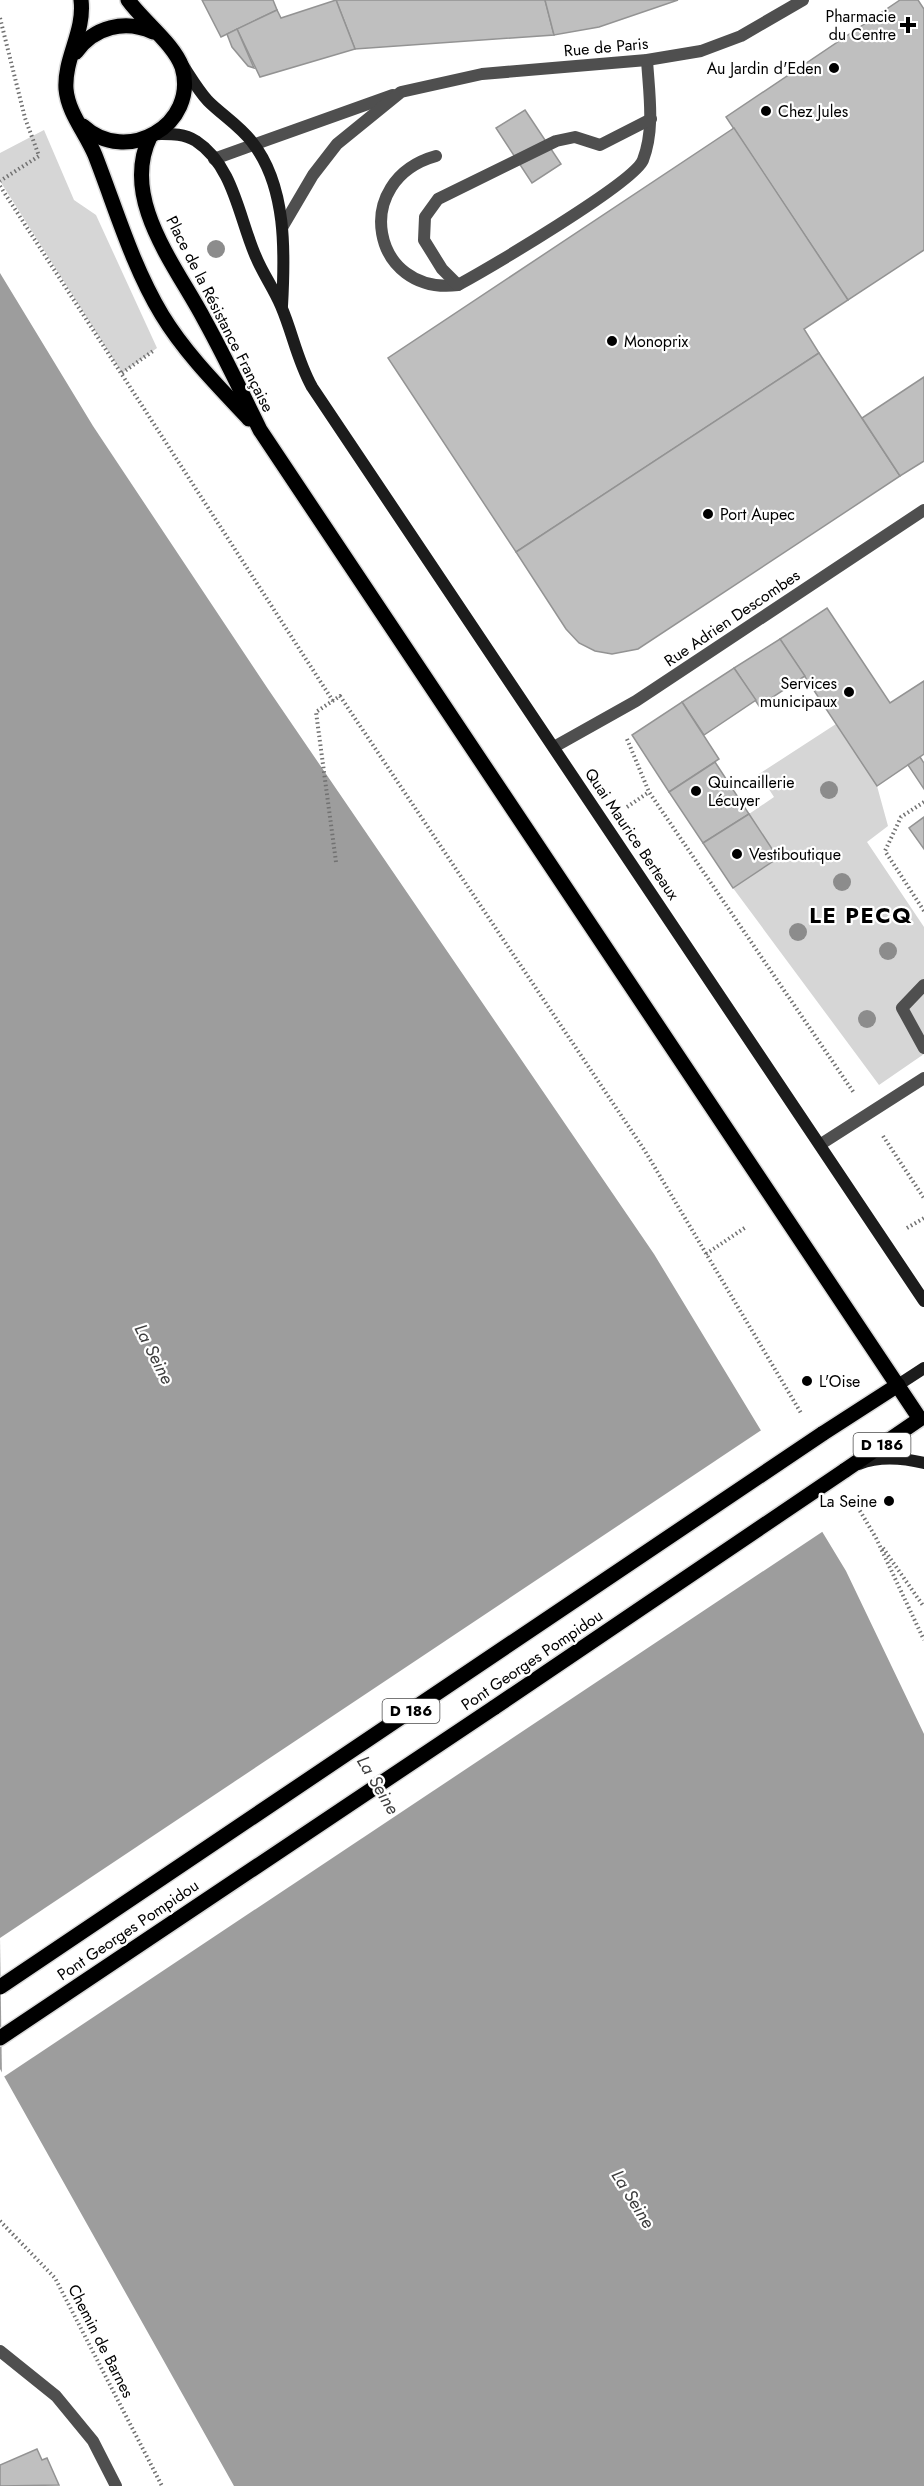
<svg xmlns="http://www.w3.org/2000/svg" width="924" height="2486" font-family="Jost,sans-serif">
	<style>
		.green { fill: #d6d6d6 }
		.water { fill: #9d9d9d }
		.pier { fill: #fff }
		.building { fill: #bfbfbf; stroke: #939393; stroke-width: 1.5 }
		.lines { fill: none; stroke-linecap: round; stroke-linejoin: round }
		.primary-casing { stroke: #dbdbdb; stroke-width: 18 }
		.path { stroke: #717171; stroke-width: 4; stroke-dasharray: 1.5 3; stroke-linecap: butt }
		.service { stroke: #4f4f4f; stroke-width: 12 }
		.minor { stroke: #4f4f4f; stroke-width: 12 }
		.secondary { stroke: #1c1c1c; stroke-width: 12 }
		.primary { stroke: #000; stroke-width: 15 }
		.primary-bridge-casing { stroke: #dbdbdb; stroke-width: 18; stroke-linecap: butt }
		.primary-bridge { stroke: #000; stroke-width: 15 }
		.tree { fill: #8c8c8c }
		.poi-dot { fill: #000; stroke: #fff; stroke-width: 2 }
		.labels { text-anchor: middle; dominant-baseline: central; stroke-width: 4.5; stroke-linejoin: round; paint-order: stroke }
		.shield { fill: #fff; stroke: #4c4c4c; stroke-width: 1.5 }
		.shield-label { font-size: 15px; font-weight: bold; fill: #000 }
		.poi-label { font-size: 16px; fill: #000; stroke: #fff; text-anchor: start }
		.street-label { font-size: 16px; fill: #000; stroke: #fff }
		.water-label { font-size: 18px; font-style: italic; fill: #3e3e3e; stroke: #fff }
		.district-label { font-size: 22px; font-weight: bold; letter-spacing: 1.5px; fill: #000; stroke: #fff }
	</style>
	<rect width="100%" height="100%" fill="#fff"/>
	<g class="green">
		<polygon points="44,130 74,200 96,215 157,348 122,373 0,181 0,153"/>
		<polygon points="836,724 877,786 888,826 867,842 924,927 924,1054 879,1085 733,888 778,858 749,814 774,797 759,774"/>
	</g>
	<polygon class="water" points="0,273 93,426 268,689 654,1254 846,1571 924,1734 924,2486 234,2486 0,2069"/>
	<polygon class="pier" points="763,1429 825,1530 2,2078 0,1938"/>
	<g class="building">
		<polygon points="202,0 273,0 277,10 221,37"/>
		<polygon points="336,0 545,0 554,35 355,49"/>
		<polygon points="336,0 355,49 260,77 237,29 277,10 281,18"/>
		<polygon points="545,0 678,0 599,27 554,35"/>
		<polygon points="900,0 918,0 924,9 924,250 848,300 726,117"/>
		<polygon points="237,29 254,68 248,66 232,47 227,34"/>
		<polygon points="525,110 561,164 532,183 496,128"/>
		<polygon points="734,128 848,300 804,329 819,353 516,552 388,358"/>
		<polygon points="819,353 900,476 638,649 612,654 595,651 579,643 566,629 516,552"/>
		<polygon points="924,377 924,461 900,476 862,418"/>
		<polygon points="827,608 890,703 924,681 924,754 877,786 780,639"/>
		<polygon points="780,639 805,676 759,706 734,668"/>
		<polygon points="734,668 756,700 704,735 682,702"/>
		<polygon points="682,702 719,759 669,792 632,735"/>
		<polygon points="920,757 924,763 924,789 908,765"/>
		<polygon points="715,762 749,814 703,843 669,792"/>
		<polygon points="749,814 778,858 733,888 703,843"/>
		<polygon points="924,817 924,849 909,828"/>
		<polygon points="37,2449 42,2460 47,2458 59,2485 0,2486 0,2465"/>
	</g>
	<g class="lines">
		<g class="primary-casing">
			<g id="primary">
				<path d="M81,0C85,32 64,58 66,89C68,113 86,133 95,155C116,209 132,265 162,315C185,353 219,387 249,419"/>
				<path d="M76,52C94,27 125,19 153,32"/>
				<path d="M83,126C126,166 199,125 182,67C174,44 143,21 128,0"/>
				<path d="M150,137C120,199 176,266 204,319C224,355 242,393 260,430L920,1419L844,1471"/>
				<polyline points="822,1434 898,1385"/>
				<polyline points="0,2038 495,1707"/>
			</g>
		</g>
		<g class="path">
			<polyline points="0,18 25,118 39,156 0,181"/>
			<polyline points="0,186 333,701"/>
			<polyline points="122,373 153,351"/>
			<polyline points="627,739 649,792 854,1093"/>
			<polyline points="924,802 901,817 885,851 924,911"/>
			<polyline points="627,807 649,792"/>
			<polyline points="336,862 316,712 340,696 645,1151 801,1413"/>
			<polyline points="883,1136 924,1198"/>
			<polyline points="907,1228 924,1218"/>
			<polyline points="706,1254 746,1227"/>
			<polyline points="853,1499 876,1538 924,1640"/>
			<polyline points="883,1548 924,1607"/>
			<polyline points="0,2221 55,2278 162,2486"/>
		</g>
		<g class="service">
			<path d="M436,156C350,180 371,296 458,285C487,269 634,183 643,160C655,129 649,93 647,60"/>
			<polyline points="458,285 442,269 424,240 425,217 438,199 556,141 575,137 600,145 651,119"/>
			<polyline points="924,985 902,1008 924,1048"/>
			<polyline points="821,1144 924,1078"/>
		</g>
		<g class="minor">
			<polyline points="214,159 393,95"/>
			<polyline points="283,226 313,175 337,144 401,92 482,74 647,60 701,51 741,36 803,0"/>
			<polyline points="554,747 636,701 924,510"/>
			<polyline points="0,2351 56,2396 93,2441 116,2486"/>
		</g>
		<g class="secondary">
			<path d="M182,64C190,76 198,90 208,101C222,115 240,126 252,142C287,186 285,253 282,306"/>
			<path d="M156,134C170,134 183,133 196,141C234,166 239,219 256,257C263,274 274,289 281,306C293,334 297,360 312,387L924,1301"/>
			<polyline points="898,1385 924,1368"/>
			<path d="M859,1464C879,1456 903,1458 924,1463"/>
		</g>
		<use href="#primary" class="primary"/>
		<g class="primary-bridge-casing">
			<g id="primary-bridge">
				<polyline points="495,1707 844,1471"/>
				<polyline points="0,1987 822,1434"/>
			</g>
		</g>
		<use href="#primary-bridge" class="primary-bridge"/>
	</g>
	<g class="tree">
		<circle cx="216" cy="249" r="9"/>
		<circle cx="829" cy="790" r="9"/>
		<circle cx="842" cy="882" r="9"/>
		<circle cx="798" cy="932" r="9"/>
		<circle cx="888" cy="951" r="9"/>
		<circle cx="867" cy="1019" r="9"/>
	</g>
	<g class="poi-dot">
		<path d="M905 16h6v6h6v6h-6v6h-6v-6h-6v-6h6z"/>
		<circle cx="834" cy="68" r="6"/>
		<circle cx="766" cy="111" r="6"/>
		<circle cx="612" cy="341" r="6"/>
		<circle cx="708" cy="514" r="6"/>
		<circle cx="849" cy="692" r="6"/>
		<circle cx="696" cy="791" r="6"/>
		<circle cx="737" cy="854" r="6"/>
		<circle cx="807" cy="1381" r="6"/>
		<circle cx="889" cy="1501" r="6"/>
	</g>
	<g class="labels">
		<g class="shield">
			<rect x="853.5" y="1433" width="57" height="24" rx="4.5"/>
			<rect x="382.5" y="1699" width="57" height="24" rx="4.5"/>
		</g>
		<g class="shield-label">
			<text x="882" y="1445">D 186</text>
			<text x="411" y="1711">D 186</text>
		</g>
		<g class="poi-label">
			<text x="896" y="16" text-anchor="end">Pharmacie<tspan x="896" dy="18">du Centre</tspan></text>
			<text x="822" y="68" text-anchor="end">Au Jardin d'Eden</text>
			<text x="778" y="111">Chez Jules</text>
			<text x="624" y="341">Monoprix</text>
			<text x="720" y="514">Port Aupec</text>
			<text x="837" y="683" text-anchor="end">Services<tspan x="837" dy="18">municipaux</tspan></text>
			<text x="708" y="782">Quincaillerie<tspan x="708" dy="18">Lécuyer</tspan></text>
			<text x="749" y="854">Vestiboutique</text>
			<text x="819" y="1381">L'Oise</text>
			<text x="877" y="1501" text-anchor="end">La Seine</text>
		</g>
		<g class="street-label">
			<text transform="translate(606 47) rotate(-5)">Rue de Paris</text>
			<text transform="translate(220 314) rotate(63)">Place de la Résistance Française</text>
			<text transform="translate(732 618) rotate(-34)">Rue Adrien Descombes</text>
			<text transform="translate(632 834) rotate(56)">Quai Maurice Berteaux</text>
			<text transform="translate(532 1660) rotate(-34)">Pont Georges Pompidou</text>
			<text transform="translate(128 1930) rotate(-34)">Pont Georges Pompidou</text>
			<text transform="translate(101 2341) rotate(63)">Chemin de Barnes</text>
		</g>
		<g class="water-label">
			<text transform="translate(154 1354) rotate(63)">La Seine</text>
			<text transform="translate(378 1785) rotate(59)">La Seine</text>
			<text transform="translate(633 2199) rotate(58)">La Seine</text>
		</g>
		<g class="district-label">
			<text x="861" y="915">LE PECQ</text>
		</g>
	</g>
</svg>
